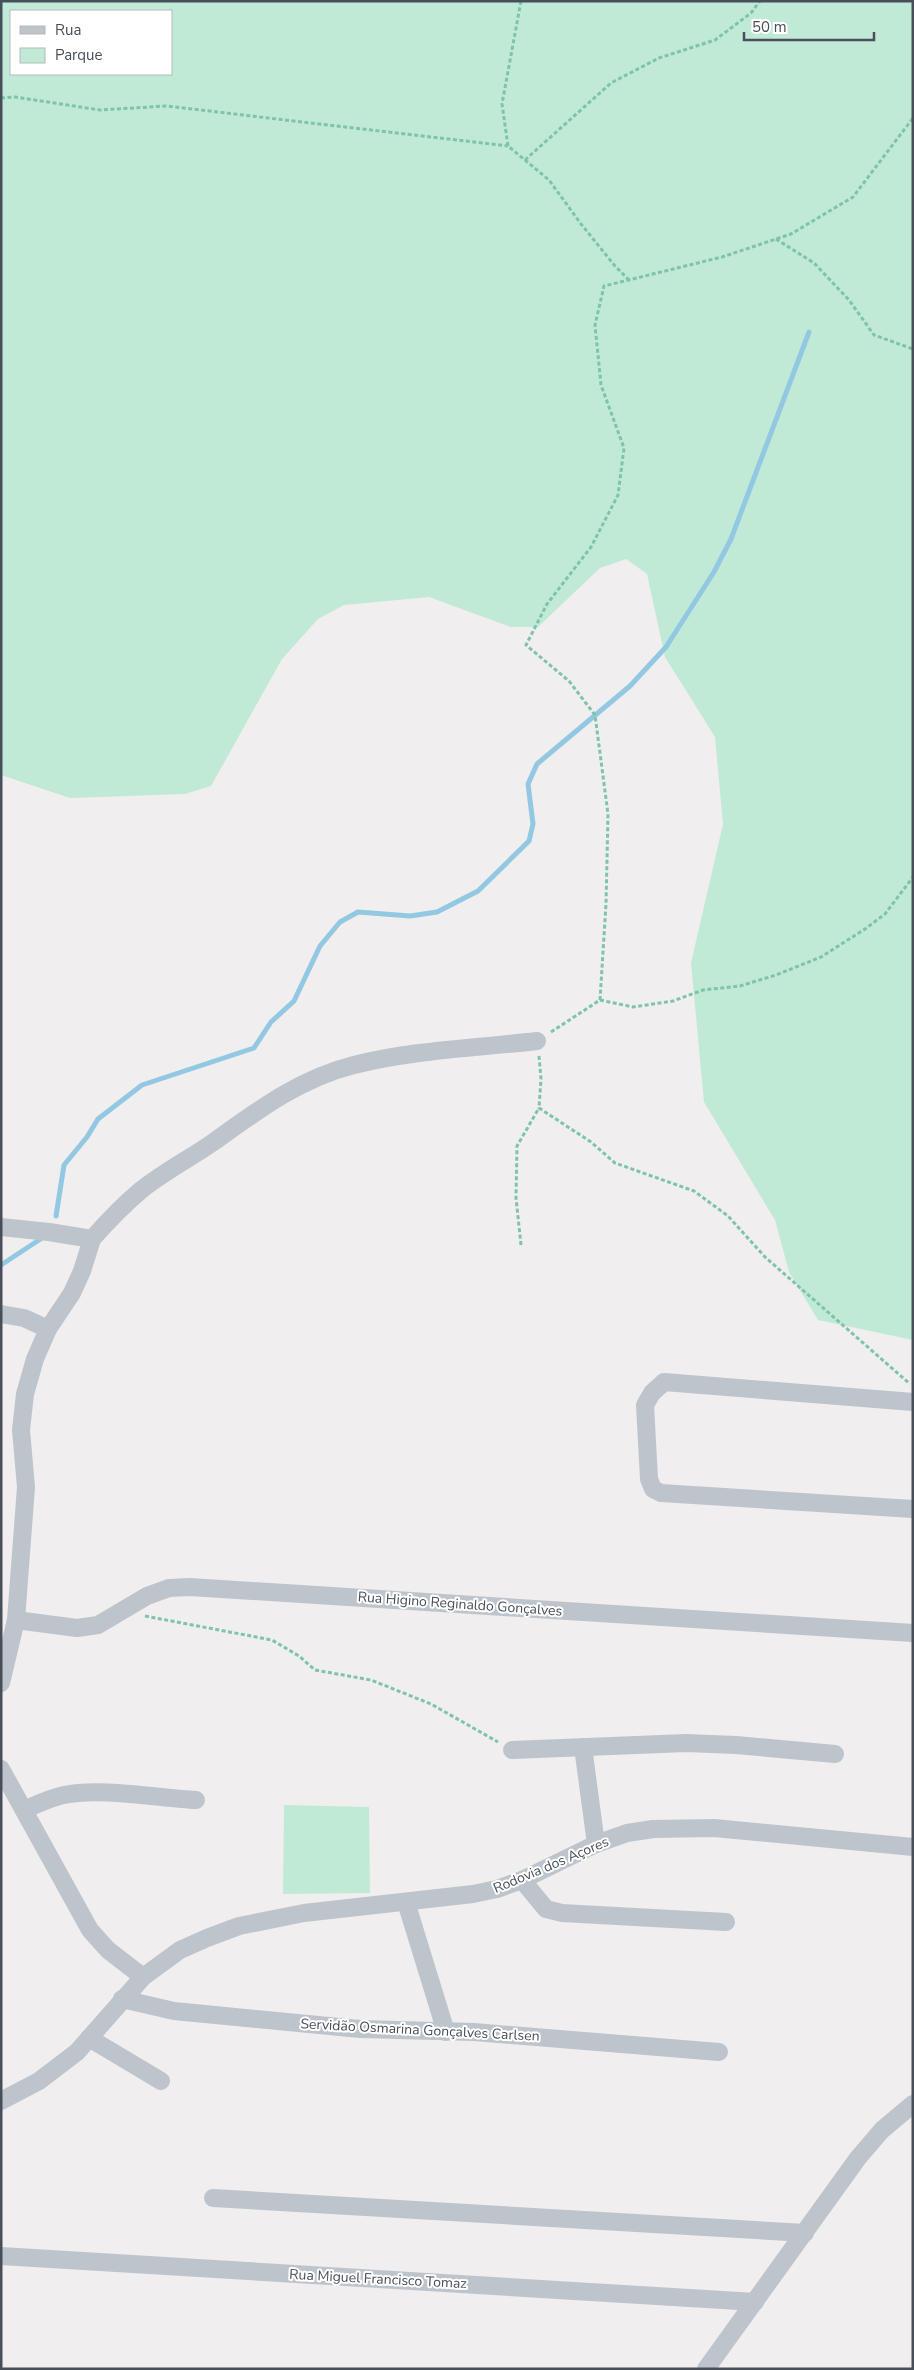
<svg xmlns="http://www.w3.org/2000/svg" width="914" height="2370" font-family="'Nunito Sans',sans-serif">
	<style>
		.green { fill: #c1ead6; fill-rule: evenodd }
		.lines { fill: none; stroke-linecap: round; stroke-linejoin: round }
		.stream { stroke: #93c8e2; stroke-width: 5 }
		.path { stroke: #7dc4aa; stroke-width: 3; stroke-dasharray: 4 2.5; stroke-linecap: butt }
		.minor { stroke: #bec4cc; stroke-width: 18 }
		.labels { text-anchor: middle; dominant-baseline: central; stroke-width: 4; stroke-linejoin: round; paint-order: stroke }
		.street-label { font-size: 14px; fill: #484f59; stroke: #fff }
	</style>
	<rect width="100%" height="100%" fill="#f0eeee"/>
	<g class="green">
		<path d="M1,1H913V1340L818,1320L789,1272L775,1220L704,1102L691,963L723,824L715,737L665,657L647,574L626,559L600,568L538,627H511L429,597L344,605L318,619L282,659L211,786L185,794L70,798L1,775ZM11,11H171V74H11Z"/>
		<polygon points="284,1805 369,1807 370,1893 283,1894"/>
	</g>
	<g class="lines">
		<g class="stream">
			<polyline points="56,1216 64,1165 87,1137 98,1119 142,1085 254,1048 271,1022 294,1001 320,946 340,922 358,912 410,916 437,912 478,891 529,841 533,824 528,784 537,764 630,686 666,647 714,572 731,539 809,332"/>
			<polyline points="1,1265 42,1238"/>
		</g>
		<g class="path">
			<polyline points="521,1 502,104 508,146 549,180 581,224 615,266 629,280"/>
			<polyline points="1,98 15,97 100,110 166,106 508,146"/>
			<polyline points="525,160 611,83 659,58 715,40 751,13 760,1"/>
			<polyline points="776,239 814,263 849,300 874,335 913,349"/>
			<polyline points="600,1000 633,1007 673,1001 703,990 740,986 776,975 821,957 865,929 885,914 913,877"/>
			<polyline points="551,1032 600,1000 606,904 608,814 595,715 569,681 526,645 547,604 591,547 618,495 624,448 601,385 595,325 604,286 722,257 791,234 853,197 913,118"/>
			<polyline points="539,1056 541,1079 539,1108 591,1142 615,1163 694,1191 728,1216 765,1257 910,1384"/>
			<polyline points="521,1245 516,1198 517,1146 539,1108"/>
			<polyline points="145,1616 272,1640 299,1656 315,1670 371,1680 431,1704 498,1742"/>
		</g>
		<g class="minor">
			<polyline points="1,1227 49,1232 92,1239 82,1271 72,1293 48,1329 35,1359 25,1394 21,1430 26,1487 16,1620 1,1683"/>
			<path d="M92,1239C107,1222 122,1206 140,1191C163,1172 191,1158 215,1141C258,1110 301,1078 354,1065C413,1050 476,1048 537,1041"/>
			<polyline points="1,1314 24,1318 48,1329"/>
			<polyline points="913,1402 664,1382 652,1393 645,1405 649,1479 653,1489 661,1493 913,1509"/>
			<polyline points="16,1620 77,1628 98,1625 147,1596 169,1588 190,1587 913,1633"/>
			<polyline points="583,1747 596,1844"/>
			<polyline points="512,1750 686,1743 736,1745 835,1754"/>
			<polyline points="1,1769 90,1930 108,1950 143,1977"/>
			<path d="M24,1810C37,1804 50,1798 64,1795C98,1787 159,1798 196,1800"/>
			<polyline points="522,1880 546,1909 562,1913 726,1922"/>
			<polyline points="406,1902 446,2032"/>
			<polyline points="122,1999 174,2011 360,2029 474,2032 719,2052"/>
			<polyline points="89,2038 161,2081"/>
			<polyline points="1,2101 39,2081 77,2052 143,1977 180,1950 207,1938 239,1926 304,1913 473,1894 497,1889 522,1880 596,1844 627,1833 653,1829 714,1828 913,1847"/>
			<polyline points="213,2198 805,2233"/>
			<polyline points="1,2256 755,2302"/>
			<polyline points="706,2369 858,2158 882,2130 913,2104"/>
		</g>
	</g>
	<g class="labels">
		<g class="street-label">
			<text transform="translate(460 1604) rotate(4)">Rua Higino Reginaldo Gonçalves</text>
			<text transform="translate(551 1865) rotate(-23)">Rodovia dos Açores</text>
			<text transform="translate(420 2030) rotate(3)">Servidão Osmarina Gonçalves Carlsen</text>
			<text transform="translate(378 2279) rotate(3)">Rua Miguel Francisco Tomaz</text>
		</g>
	</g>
	<rect width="914" height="2370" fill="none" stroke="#484f59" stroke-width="5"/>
	<rect x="10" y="10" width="162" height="65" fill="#ffffff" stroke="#b6b9bd"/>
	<rect x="20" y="26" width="25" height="8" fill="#bec4cc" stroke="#b6b9bd"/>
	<text x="55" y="35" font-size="15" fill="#484f59">Rua</text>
	<rect x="20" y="48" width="25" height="15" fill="#c1ead6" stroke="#b6b9bd"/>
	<text x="55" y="60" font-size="15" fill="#484f59">Parque</text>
	<path d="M744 32v8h130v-8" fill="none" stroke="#484f59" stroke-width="2.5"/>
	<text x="752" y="32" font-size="15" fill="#484f59" stroke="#ffffff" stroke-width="4" paint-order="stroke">50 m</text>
</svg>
